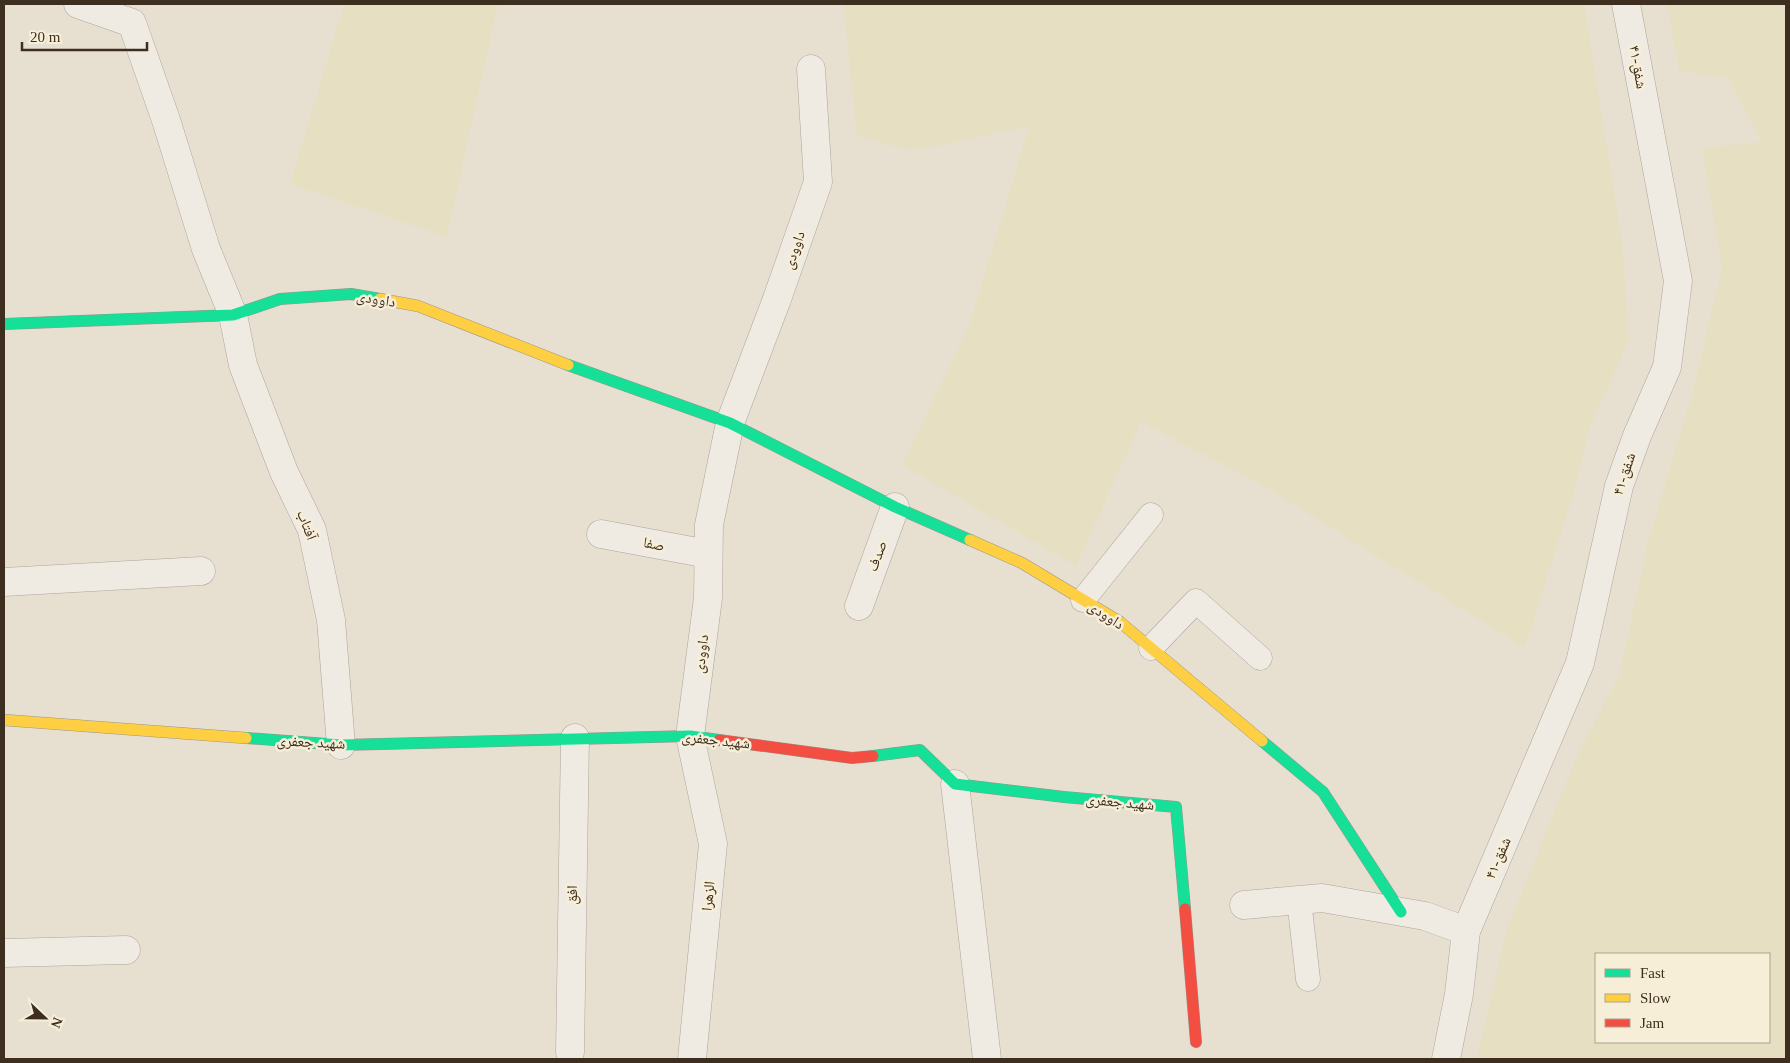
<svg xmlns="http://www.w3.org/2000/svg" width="1790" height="1063" font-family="'Times New Roman','Noto Naskh Arabic',serif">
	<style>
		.farmland { fill: #e6dfc2; fill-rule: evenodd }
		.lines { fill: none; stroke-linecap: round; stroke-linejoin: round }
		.lane-casing { stroke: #ada599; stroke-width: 25 }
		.street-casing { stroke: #ada599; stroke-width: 29 }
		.fast-casing { stroke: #9c958a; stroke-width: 12 }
		.slow-casing { stroke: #9c958a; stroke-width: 12 }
		.jam-casing { stroke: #9c958a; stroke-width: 12 }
		.lane { stroke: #efebe3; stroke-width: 24 }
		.street { stroke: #efebe3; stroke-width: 28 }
		.fast { stroke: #16e098; stroke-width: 11 }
		.slow { stroke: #ffcf43; stroke-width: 11 }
		.jam { stroke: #f24e42; stroke-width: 11 }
		.labels { text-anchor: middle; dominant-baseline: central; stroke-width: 5; stroke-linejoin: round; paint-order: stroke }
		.street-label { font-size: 15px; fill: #3d2e20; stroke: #f7eed8 }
	</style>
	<rect width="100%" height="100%" fill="#e7e0d1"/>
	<g class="farmland">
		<polygon points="344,4 498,4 447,237 290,184"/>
		<polygon points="843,4 1584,4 1622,240 1629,340 1589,429 1572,498 1525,648 1257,482 1141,422 1076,566 902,465 970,323 1029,127 911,151 857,136"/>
		<path d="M1667,4H1786V1059H1476L1507,930L1576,758L1620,673L1646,550L1693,390L1722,269L1702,148L1762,142L1728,78L1679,71ZM1596,954H1769V1042H1596Z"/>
	</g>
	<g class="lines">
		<g class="lane-casing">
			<g id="lane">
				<polyline points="1083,600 1151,515"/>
				<polyline points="1151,648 1196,601 1260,658"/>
				<polyline points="1299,900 1308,979"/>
			</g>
		</g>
		<g class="street-casing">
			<g id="street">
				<polyline points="78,4 132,23 166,120 206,249 233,315 243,365 284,472 312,530 331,620 341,745"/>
				<polyline points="601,534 708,554"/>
				<polyline points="4,582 201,571"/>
				<polyline points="859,606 895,507"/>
				<polyline points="955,784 987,1059"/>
				<polyline points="1244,905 1322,898 1425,916 1466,931"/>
				<polyline points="4,953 126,950"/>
				<polyline points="570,1052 575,738"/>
				<polyline points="692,1059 713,844 690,736 708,598 709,525 730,423 777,299 818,182 811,69"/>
				<polyline points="1446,1059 1459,994 1466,931 1580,663 1619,486 1637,436 1667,367 1678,281 1626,4"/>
			</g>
		</g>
		<g class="fast-casing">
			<g id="fast">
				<polyline points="4,324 233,315 280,299 351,294 380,299"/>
				<polyline points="568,365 730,423 895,507 970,540"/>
				<polyline points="246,738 341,745 690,736 719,740"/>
				<polyline points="1262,741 1323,792 1401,912"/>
				<polyline points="873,756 920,750 955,784 1064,797 1176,807 1185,909"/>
			</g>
		</g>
		<g class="slow-casing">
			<g id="slow">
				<polyline points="380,299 418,306 568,365"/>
				<polyline points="970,540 1022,563 1120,622 1262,741"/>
				<polyline points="4,720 246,738"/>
			</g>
		</g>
		<g class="jam-casing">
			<g id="jam">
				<polyline points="719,740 852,758 873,756"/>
				<polyline points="1185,909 1196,1042"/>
			</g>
		</g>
		<use href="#lane" class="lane"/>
		<use href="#street" class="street"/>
		<use href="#fast" class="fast"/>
		<use href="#slow" class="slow"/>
		<use href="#jam" class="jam"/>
	</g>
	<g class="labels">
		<g class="street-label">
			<text transform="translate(1638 67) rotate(80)">شفق-۴۱</text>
			<text transform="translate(794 250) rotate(-71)">داوودی</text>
			<text transform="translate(376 299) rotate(9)">داوودی</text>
			<text transform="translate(1624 474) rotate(-72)">شفق-۴۱</text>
			<text transform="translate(307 525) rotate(69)">آفتاب</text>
			<text transform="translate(654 544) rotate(11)">صفا</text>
			<text transform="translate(877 556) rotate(-70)">صدف</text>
			<text transform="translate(1106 615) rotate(33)">داوودی</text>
			<text transform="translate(701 654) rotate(-83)">داوودی</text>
			<text transform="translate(716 740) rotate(6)">شهید جعفری</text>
			<text transform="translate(311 742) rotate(3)">شهید جعفری</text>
			<text transform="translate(1120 802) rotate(5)">شهید جعفری</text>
			<text transform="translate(1498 858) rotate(-67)">شفق-۴۱</text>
			<text transform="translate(572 895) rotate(-89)">افق</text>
			<text transform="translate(708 896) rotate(-84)">الزهرا</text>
		</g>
	</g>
	<rect width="1790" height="1063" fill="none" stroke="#3d2e20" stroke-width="10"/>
	<rect x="1595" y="953" width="175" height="90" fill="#f7eed8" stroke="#ada18e"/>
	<rect x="1605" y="969" width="25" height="8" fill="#16e098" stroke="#ada18e"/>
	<text x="1640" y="978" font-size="15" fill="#3d2e20">Fast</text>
	<rect x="1605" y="994" width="25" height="8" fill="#ffcf43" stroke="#ada18e"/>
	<text x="1640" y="1003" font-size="15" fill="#3d2e20">Slow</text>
	<rect x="1605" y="1019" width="25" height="8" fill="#f24e42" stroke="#ada18e"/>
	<text x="1640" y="1028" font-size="15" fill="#3d2e20">Jam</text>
	<g transform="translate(45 1018) rotate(112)" stroke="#f7eed8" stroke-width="4" paint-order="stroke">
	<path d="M0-4L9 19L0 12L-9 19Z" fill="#3d2e20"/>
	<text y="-8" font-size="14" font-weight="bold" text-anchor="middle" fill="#3d2e20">N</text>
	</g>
	<path d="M22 42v8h125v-8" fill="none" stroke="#3d2e20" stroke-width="2.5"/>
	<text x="30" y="42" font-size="15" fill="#3d2e20" stroke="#f7eed8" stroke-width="4" paint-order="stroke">20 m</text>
</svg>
